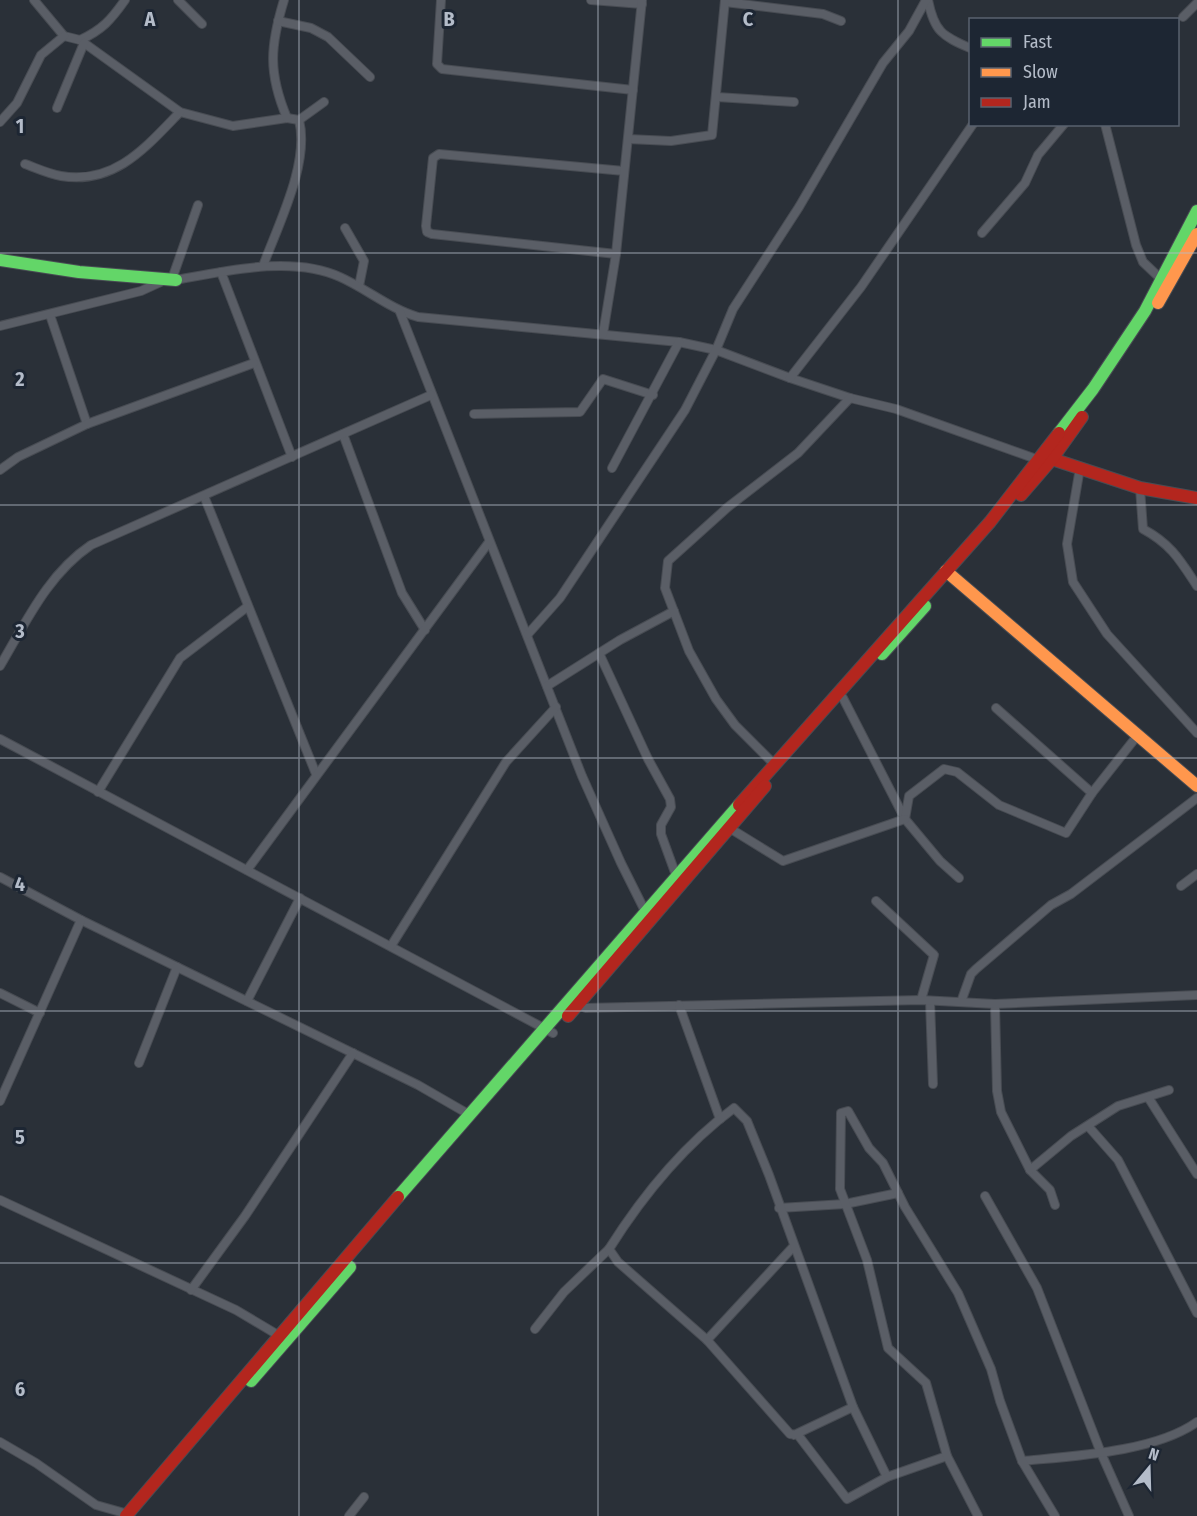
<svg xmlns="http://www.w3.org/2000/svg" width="1197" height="1516" font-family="'Fira Sans Condensed',sans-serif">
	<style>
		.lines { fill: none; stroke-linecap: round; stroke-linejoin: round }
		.street-casing { stroke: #484c53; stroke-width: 10 }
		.fast-casing { stroke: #484c53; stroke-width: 14 }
		.slow-casing { stroke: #484c53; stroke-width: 14 }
		.jam-casing { stroke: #484c53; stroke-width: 14 }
		.street { stroke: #5a5e66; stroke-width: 8 }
		.fast { stroke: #63d668; stroke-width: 12 }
		.slow { stroke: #ff974d; stroke-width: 12 }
		.jam { stroke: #b3261e; stroke-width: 12 }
		.grid { fill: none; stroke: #b4bcc9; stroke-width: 1.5; stroke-opacity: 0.55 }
		.grid-label { font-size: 20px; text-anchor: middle; font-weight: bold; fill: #b4bcc9; stroke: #1d2633; stroke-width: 6; stroke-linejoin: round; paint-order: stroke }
	</style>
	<rect width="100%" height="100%" fill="#2a3038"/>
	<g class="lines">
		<g class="street-casing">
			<g id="street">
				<polyline points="34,0 64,36 80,40 180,112 233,126 287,118 299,120 324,102"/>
				<polyline points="178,0 202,24"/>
				<path d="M284,0C270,46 268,73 287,118"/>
				<polyline points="441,0 437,64 442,69 633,90"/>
				<polyline points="591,0 642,4"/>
				<path d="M928,0C934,31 942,36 970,48"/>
				<polyline points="725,2 823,14 841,21"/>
				<polyline points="1183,17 1197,3"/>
				<polyline points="278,21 311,28 328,37 370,77"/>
				<path d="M80,40C102,30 111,20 125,0"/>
				<polyline points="717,97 794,102"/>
				<polyline points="57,108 84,43"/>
				<polyline points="0,122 17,103 41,55 64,36"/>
				<polyline points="1105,124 1136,245 1143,262 1161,279"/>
				<polyline points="628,139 671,141 712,135 725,0"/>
				<path d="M25,164C36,168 49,174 61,176C115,185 146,147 180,112"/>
				<polyline points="345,228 364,261 359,286"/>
				<polyline points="982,233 1025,183 1038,155 1064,124"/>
				<polyline points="616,254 432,234 427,232 426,226 433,158 439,154 624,171"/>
				<path d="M263,266C278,225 310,163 299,120"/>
				<polyline points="221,272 292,457"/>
				<polyline points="172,279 198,205"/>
				<path d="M176,280C225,271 293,255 340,277C367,289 390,309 418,317L679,342L716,350L790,378L850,398L896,409L1039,460"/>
				<polyline points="400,312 582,776 621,863 646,913"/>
				<polyline points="50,315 87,424"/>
				<polyline points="0,326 141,291 165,280"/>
				<polyline points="603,334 616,254 642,0"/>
				<polyline points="790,378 861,287 973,124"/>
				<polyline points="474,414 580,412 603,379 653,395"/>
				<polyline points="343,434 402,593 425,630"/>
				<polyline points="612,468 679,342"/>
				<polyline points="1080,468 1067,544 1073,582 1107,634 1197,733"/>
				<polyline points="0,470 18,457 87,424 254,363"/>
				<path d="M1140,488L1143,529C1171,544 1180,560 1197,586"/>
				<polyline points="204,496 316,774"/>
				<polyline points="528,634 560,598 685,410 716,350 733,309 799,207 883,63 909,31 926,0"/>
				<polyline points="599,653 648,759 670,799 671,807 661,825 661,834 677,878"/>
				<path d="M0,666C26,622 48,574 91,545L431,395"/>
				<polyline points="547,686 620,640 674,611"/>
				<polyline points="843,698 905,819 940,861 959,878"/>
				<polyline points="996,708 1092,793"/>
				<polyline points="0,739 553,1033"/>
				<polyline points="774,764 735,725 716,699 689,651 665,588 668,561 728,507 798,453 850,398"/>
				<polyline points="98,792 180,658 247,607"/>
				<polyline points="905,819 909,796 944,769 957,772 999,805 1066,833 1092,793 1137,736"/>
				<polyline points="731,829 783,861 905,819"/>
				<polyline points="247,870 489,542"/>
				<polyline points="0,877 81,920 418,1085 470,1115"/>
				<polyline points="1181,886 1197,874"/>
				<polyline points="876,901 934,955 921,1000"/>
				<polyline points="391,946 506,762 556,707"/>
				<polyline points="0,993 40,1013"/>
				<polyline points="247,1001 300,898"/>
				<polyline points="930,1001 933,1084"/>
				<polyline points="961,1002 971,974 976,969 1051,905 1071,894 1197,798"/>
				<polyline points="995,1004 997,1091 1001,1112 1030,1170 1050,1190 1055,1205"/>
				<polyline points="577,1005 586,1008 921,1000 995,1004 1197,995"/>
				<polyline points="679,1005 720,1119"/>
				<polyline points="139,1063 177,967"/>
				<polyline points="1148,1097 1197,1174"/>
				<polyline points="0,1101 81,920"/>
				<polyline points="1088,1126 1118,1160 1197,1313"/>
				<polyline points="1030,1170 1071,1136 1118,1106 1169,1090"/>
				<polyline points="985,1196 1037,1288 1101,1453 1129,1516"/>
				<polyline points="0,1200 236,1310 278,1335"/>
				<polyline points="779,1208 845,1204 898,1193"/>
				<polyline points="191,1290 245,1216 353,1053"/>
				<polyline points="535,1329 564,1292 609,1249"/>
				<polyline points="707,1340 794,1246"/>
				<polyline points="853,1407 887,1477"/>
				<path d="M794,1435L853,1407L769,1175L747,1121L734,1108C683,1146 643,1195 609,1249L618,1262L707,1340L790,1434L798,1435L847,1499L887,1477L947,1456"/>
				<polyline points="0,1442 36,1463 96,1505 128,1514"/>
				<path d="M1022,1461C1074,1456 1155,1452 1197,1422"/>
				<polyline points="349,1516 364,1497"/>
				<polyline points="978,1516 947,1456 926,1383 888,1348 867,1260 840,1189 841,1113 848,1111 869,1148 883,1163 905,1207 958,1293 991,1369 1000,1401 1022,1461 1055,1516"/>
			</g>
		</g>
		<g class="fast-casing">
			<g id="fast">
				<polyline points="0,260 79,272 176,280"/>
				<polyline points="1059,433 1093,389 1145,311 1197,211"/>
				<polyline points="882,654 925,606"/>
				<polyline points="398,1197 739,805"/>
				<polyline points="251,1381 350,1267"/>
			</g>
		</g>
		<g class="slow-casing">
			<g id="slow">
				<polyline points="1158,303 1197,234"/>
				<polyline points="946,571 1197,786"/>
			</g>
		</g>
		<g class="jam-casing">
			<g id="jam">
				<polyline points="1052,459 1140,488 1197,498"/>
				<polyline points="1021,495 1052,459 1082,417"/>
				<polyline points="739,805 990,522 1059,433"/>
				<polyline points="568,1016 765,786"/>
				<polyline points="126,1516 398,1197"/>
			</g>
		</g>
		<use href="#street" class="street"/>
		<use href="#fast" class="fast"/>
		<use href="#slow" class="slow"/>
		<use href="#jam" class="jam"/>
	</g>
	<path class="grid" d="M299,0V1516M598,0V1516M898,0V1516M0,253H1197M0,505H1197M0,758H1197M0,1011H1197M0,1263H1197"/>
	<g class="grid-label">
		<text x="150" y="26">A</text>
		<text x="449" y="26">B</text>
		<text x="748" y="26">C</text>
		<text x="20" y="133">1</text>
		<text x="20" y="386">2</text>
		<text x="20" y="638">3</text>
		<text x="20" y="891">4</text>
		<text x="20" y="1144">5</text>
		<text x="20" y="1396">6</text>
	</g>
	<rect x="969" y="18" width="210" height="108" fill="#1d2633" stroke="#59626f" stroke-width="1.5"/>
	<rect x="981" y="38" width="30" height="9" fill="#63d668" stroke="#59626f" stroke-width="1.5"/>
	<text x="1023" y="48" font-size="18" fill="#b4bcc9">Fast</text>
	<rect x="981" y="68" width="30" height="9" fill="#ff974d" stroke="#59626f" stroke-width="1.5"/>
	<text x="1023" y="78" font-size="18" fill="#b4bcc9">Slow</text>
	<rect x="981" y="98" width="30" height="9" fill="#b3261e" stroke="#59626f" stroke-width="1.5"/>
	<text x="1023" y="108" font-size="18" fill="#b4bcc9">Jam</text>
	<g transform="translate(1149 1468) rotate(19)" stroke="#1d2633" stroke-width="4.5" paint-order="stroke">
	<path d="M0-4.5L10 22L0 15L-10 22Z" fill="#b4bcc9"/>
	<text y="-9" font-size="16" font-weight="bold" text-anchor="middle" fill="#b4bcc9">N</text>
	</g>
</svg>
